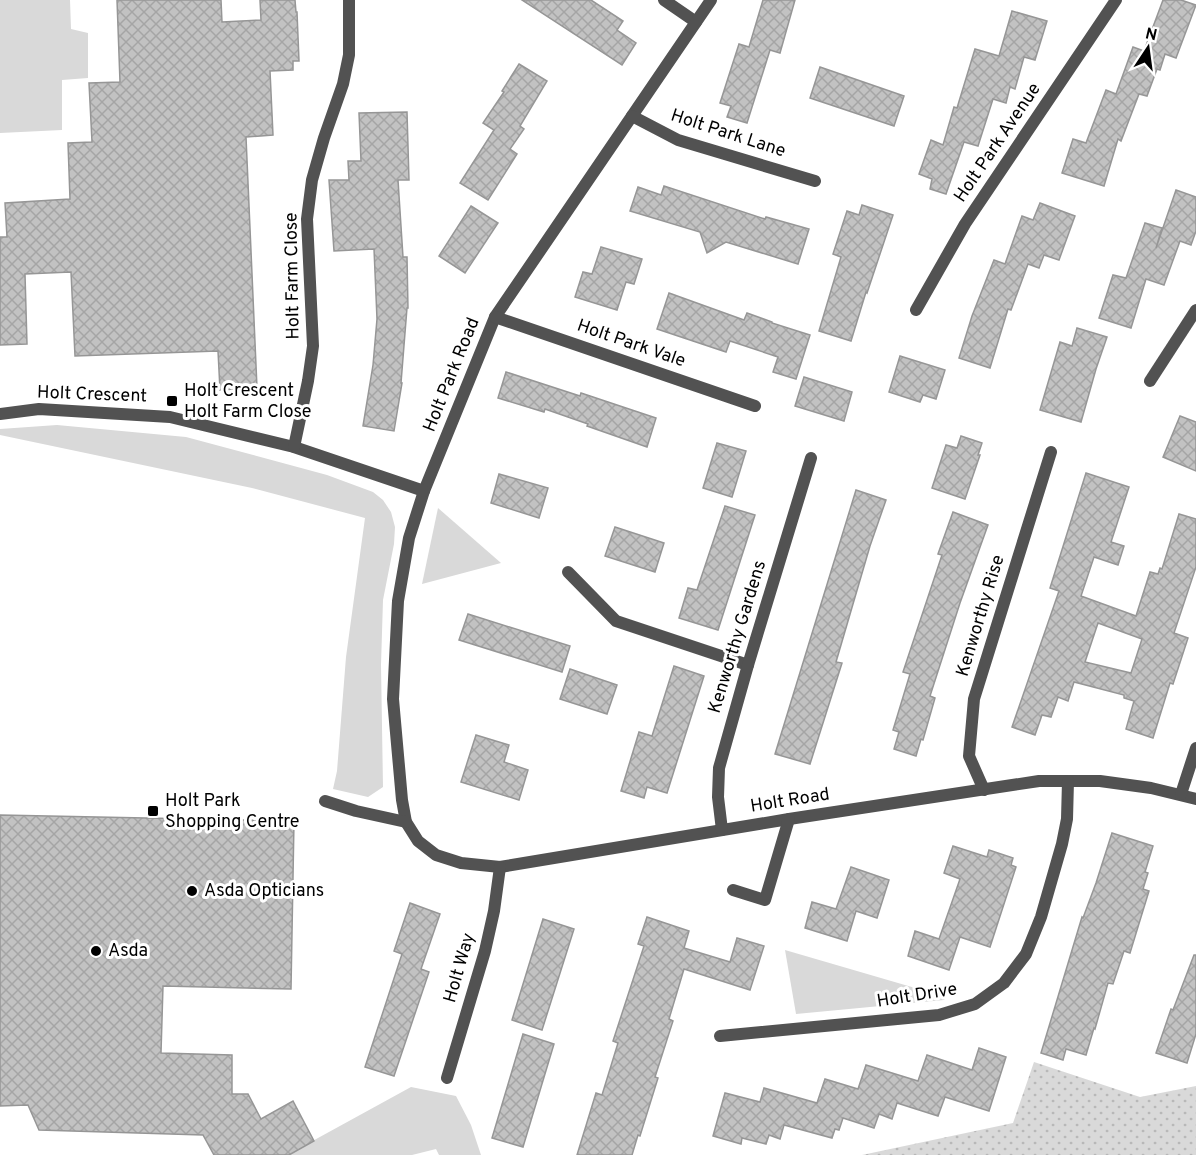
<svg xmlns="http://www.w3.org/2000/svg" width="1196" height="1155" font-family="Overpass,sans-serif">
	<style>
		.green { fill: #d9d9d9 }
		.park { fill: url(#park-dots) }
		.building { fill: url(#building-cross-hatch); stroke: #969696; stroke-width: 1.5; fill-rule: evenodd }
		.lines { fill: none; stroke-linecap: round; stroke-linejoin: round }
		.street { stroke: #525252; stroke-width: 12 }
		.poi-dot { fill: #000; stroke: #fff; stroke-width: 2 }
		.labels { text-anchor: middle; dominant-baseline: central; stroke-width: 6; stroke-linejoin: round; paint-order: stroke }
		.street-label { font-size: 18px; fill: #000; stroke: #fff }
		.poi-label { font-size: 18px; fill: #000; stroke: #fff; text-anchor: start }
	</style>
	<defs>
		<pattern id="park-dots" width="8" height="8" patternUnits="userSpaceOnUse" patternTransform="scale(1.5)"><rect width="8" height="8" fill="#d9d9d9"/><path d="M2 2h.1M6 6h.1" fill="none" stroke="#b8b8b8" stroke-width="1.8" stroke-linecap="round"/></pattern>
		<pattern id="building-cross-hatch" width="8" height="8" patternUnits="userSpaceOnUse" patternTransform="scale(1.5)"><rect width="8" height="8" fill="#c2c2c2"/><path d="M0 0l8 8M0 8l8-8" fill="none" stroke="#a5a5a5"/></pattern>
	</defs>
	<rect width="100%" height="100%" fill="#fff"/>
	<g class="green">
		<polygon points="0,0 70,0 71,29 88,33 88,78 62,80 62,130 0,133"/>
		<polygon points="57,425 186,437 327,475 373,492 383,500 391,512 395,527 394,544 383,600 381,665 383,787 368,797 333,789 337,771 346,657 365,518 252,488 0,435 0,429"/>
		<polygon points="438,508 501,563 422,584"/>
		<polygon points="785,950 946,997 944,1000 796,1014"/>
		<polygon points="411,1087 456,1096 471,1125 481,1155 439,1155 436,1149 412,1155 287,1155"/>
	</g>
	<polygon class="park" points="1034,1062 1140,1097 1196,1086 1196,1155 862,1155 1013,1123"/>
	<g class="building">
		<polygon points="117,0 221,0 222,22 261,20 260,0 295,0 296,12 297,12 299,61 293,61 293,70 270,71 273,135 246,137 257,388 220,390 218,351 75,356 71,272 25,274 27,344 0,345 0,237 7,237 5,203 70,199 68,143 92,142 89,83 120,82"/>
		<polygon points="522,0 591,0 623,21 617,30 636,43 622,65"/>
		<polygon points="763,0 795,0 780,53 770,50 747,123 727,117 731,106 720,103 739,44 749,47"/>
		<polygon points="1163,0 1181,0 1196,5 1176,58 1165,54 1160,70 1157,69 1147,96 1139,94 1121,141 1118,139 1104,186 1062,173 1073,139 1086,143 1106,90 1116,94 1133,47 1144,51"/>
		<polygon points="1012,11 1047,21 1035,60 1024,57 1015,89 1010,87 1006,103 993,99 978,146 964,142 946,194 930,189 932,179 919,174 931,140 943,145 954,107 957,108 975,49 999,56"/>
		<polygon points="519,64 547,81 520,126 524,129 510,149 517,154 488,200 460,183 494,130 483,123 504,92 502,91"/>
		<polygon points="820,67 904,96 894,126 810,98"/>
		<polygon points="407,112 409,180 398,180 403,257 407,257 408,308 407,308 401,383 402,383 394,431 363,426 373,365 377,319 374,249 334,251 329,180 349,180 348,161 361,161 359,113"/>
		<polygon points="664,186 765,219 766,217 809,229 798,264 726,242 707,253 700,232 630,211 638,187 661,195"/>
		<polygon points="1176,190 1196,197 1196,231 1191,245 1180,241 1164,285 1146,279 1131,328 1099,318 1113,275 1126,278 1145,223 1162,228 1156,248"/>
		<polygon points="1040,203 1075,216 1059,260 1044,255 1039,268 1028,264 1011,310 1008,309 990,368 959,358 972,316 994,260 1005,264 1022,216 1033,220"/>
		<polygon points="862,205 893,215 867,293 866,292 851,341 819,331 841,257 833,254 847,211 859,215"/>
		<polygon points="471,206 498,223 465,273 439,256"/>
		<polygon points="601,247 642,259 634,284 626,282 617,310 575,297 583,272 592,274"/>
		<polygon points="669,293 744,320 747,313 772,322 772,323 810,335 796,379 773,372 778,357 730,341 726,352 657,329"/>
		<polygon points="1077,328 1107,337 1096,369 1081,422 1040,410 1060,342 1072,346"/>
		<polygon points="900,356 945,370 936,399 923,395 920,402 889,392"/>
		<polygon points="506,372 580,396 581,393 656,418 647,447 587,426 588,424 545,409 544,412 498,398"/>
		<polygon points="804,377 852,392 844,421 795,406"/>
		<polygon points="1180,416 1196,422 1196,471 1163,457"/>
		<polygon points="961,436 982,443 978,455 980,455 965,499 932,488 946,445 957,448"/>
		<polygon points="717,443 746,451 732,497 703,488"/>
		<path d="M1086,473L1129,487L1111,542L1124,546L1118,565L1094,557L1081,596L1136,616L1150,572L1158,574L1160,568L1162,569L1179,514L1196,519V567L1174,633L1188,638L1173,684L1170,683L1153,738L1126,729L1134,701L1124,698V695L1074,682L1068,701L1058,697L1051,717L1042,715L1035,735L1012,727L1059,591L1050,588ZM1098,623L1142,639L1131,673L1085,662Z"/>
		<polygon points="499,474 548,488 539,518 491,503"/>
		<polygon points="856,490 886,500 870,546 836,662 842,663 810,764 775,754"/>
		<polygon points="725,506 755,515 718,630 679,618 688,588 697,590"/>
		<polygon points="953,512 988,525 960,603 930,696 935,698 923,740 921,739 916,756 894,749 899,732 893,730 910,674 903,672 942,555 938,554"/>
		<polygon points="615,527 664,543 655,572 605,556"/>
		<polygon points="468,614 570,646 562,672 459,640"/>
		<polygon points="674,666 704,676 667,793 647,787 644,798 621,791 639,732 652,736"/>
		<polygon points="570,669 617,685 607,714 560,699"/>
		<polygon points="476,735 509,745 504,762 528,770 519,800 461,782"/>
		<polygon points="0,815 294,821 291,989 163,986 161,1053 232,1055 232,1094 248,1094 261,1119 293,1101 314,1141 289,1155 214,1155 203,1135 39,1130 28,1105 0,1106"/>
		<polygon points="1112,833 1153,846 1145,872 1148,873 1143,889 1149,891 1130,953 1124,951 1113,984 1108,983 1095,1029 1094,1028 1086,1055 1066,1049 1063,1060 1041,1053 1082,917 1083,918 1096,883"/>
		<polygon points="953,846 987,857 989,850 1013,858 1011,865 1016,867 990,947 960,937 949,970 908,956 915,931 939,939 960,879 944,873"/>
		<polygon points="851,867 889,880 877,918 856,911 847,941 805,928 812,902 836,909"/>
		<polygon points="410,903 440,914 421,969 429,972 394,1076 365,1067 402,954 394,951"/>
		<polygon points="647,917 689,931 684,948 730,962 737,938 764,946 750,990 684,969 669,1019 673,1021 655,1077 658,1078 640,1136 638,1135 632,1155 577,1155 596,1093 602,1095 618,1043 613,1041 644,946 638,944"/>
		<polygon points="543,919 574,929 542,1030 512,1020"/>
		<polygon points="1194,955 1196,955 1196,1034 1187,1063 1156,1053 1171,1009 1173,1010"/>
		<polygon points="523,1034 554,1044 523,1147 492,1138"/>
		<polygon points="979,1048 1006,1057 989,1111 945,1097 938,1116 897,1103 892,1119 879,1114 874,1128 843,1118 839,1130 835,1129 832,1138 784,1125 780,1139 769,1135 766,1144 742,1138 741,1144 713,1136 725,1093 760,1102 764,1088 817,1103 825,1079 858,1089 866,1065 918,1081 927,1055 972,1070"/>
	</g>
	<g class="lines">
		<g class="street">
			<polyline points="664,0 696,22"/>
			<polyline points="711,0 495,317 424,491 409,538 398,601 393,699 402,800 406,822 418,841 436,855 461,863 500,867 789,819 1039,781 1100,781 1151,788 1196,799"/>
			<polyline points="632,116 678,140 815,181"/>
			<polyline points="916,310 965,224 1116,0"/>
			<polyline points="495,317 755,406"/>
			<polyline points="1150,381 1196,310"/>
			<polyline points="0,414 39,409 170,417 294,447 424,491"/>
			<polyline points="294,447 308,381 313,346 307,219 312,180 324,138 343,84 349,55 349,0"/>
			<polyline points="568,572 616,621 748,665"/>
			<polyline points="984,790 969,756 974,699 1051,452"/>
			<polyline points="1181,794 1196,748"/>
			<polyline points="325,801 356,811 406,822"/>
			<polyline points="722,830 718,797 719,768 748,665 811,458"/>
			<polyline points="733,890 765,900 789,819"/>
			<polyline points="720,1036 939,1015 975,1004 1004,983 1026,954 1041,917 1062,844 1067,819 1068,781"/>
			<polyline points="447,1078 485,951 494,911 500,867"/>
		</g>
	</g>
	<g class="poi-dot">
		<rect x="166" y="395" width="12" height="12" rx="3"/>
		<rect x="147" y="805" width="12" height="12" rx="3"/>
		<circle cx="192" cy="891" r="6"/>
		<circle cx="96" cy="951" r="6"/>
	</g>
	<g class="labels">
		<g class="street-label">
			<text transform="translate(728 134) rotate(18)">Holt Park Lane</text>
			<text transform="translate(998 143) rotate(-56)">Holt Park Avenue</text>
			<text transform="translate(293 276) rotate(-91)">Holt Farm Close</text>
			<text transform="translate(631 344) rotate(19)">Holt Park Vale</text>
			<text transform="translate(452 375) rotate(-68)">Holt Park Road</text>
			<text transform="translate(92 395) rotate(2)">Holt Crescent</text>
			<text transform="translate(981 616) rotate(-73)">Kenworthy Rise</text>
			<text transform="translate(738 637) rotate(-73)">Kenworthy Gardens</text>
			<text transform="translate(790 801) rotate(-9)">Holt Road</text>
			<text transform="translate(460 968) rotate(-74)">Holt Way</text>
			<text transform="translate(917 996) rotate(-9)">Holt Drive</text>
		</g>
		<g class="poi-label">
			<text x="184" y="391">Holt Crescent<tspan x="184" dy="21">Holt Farm Close</tspan></text>
			<text x="165" y="801">Holt Park<tspan x="165" dy="21">Shopping Centre</tspan></text>
			<text x="204" y="891">Asda Opticians</text>
			<text x="108" y="951">Asda</text>
		</g>
	</g>
	<g transform="translate(1148 48) rotate(13)" stroke="#ffffff" stroke-width="4.5" paint-order="stroke">
	<path d="M0-4.5L10 22L0 15L-10 22Z" fill="#000000"/>
	<text y="-9" font-size="16" font-weight="bold" text-anchor="middle" fill="#000000">N</text>
	</g>
</svg>
